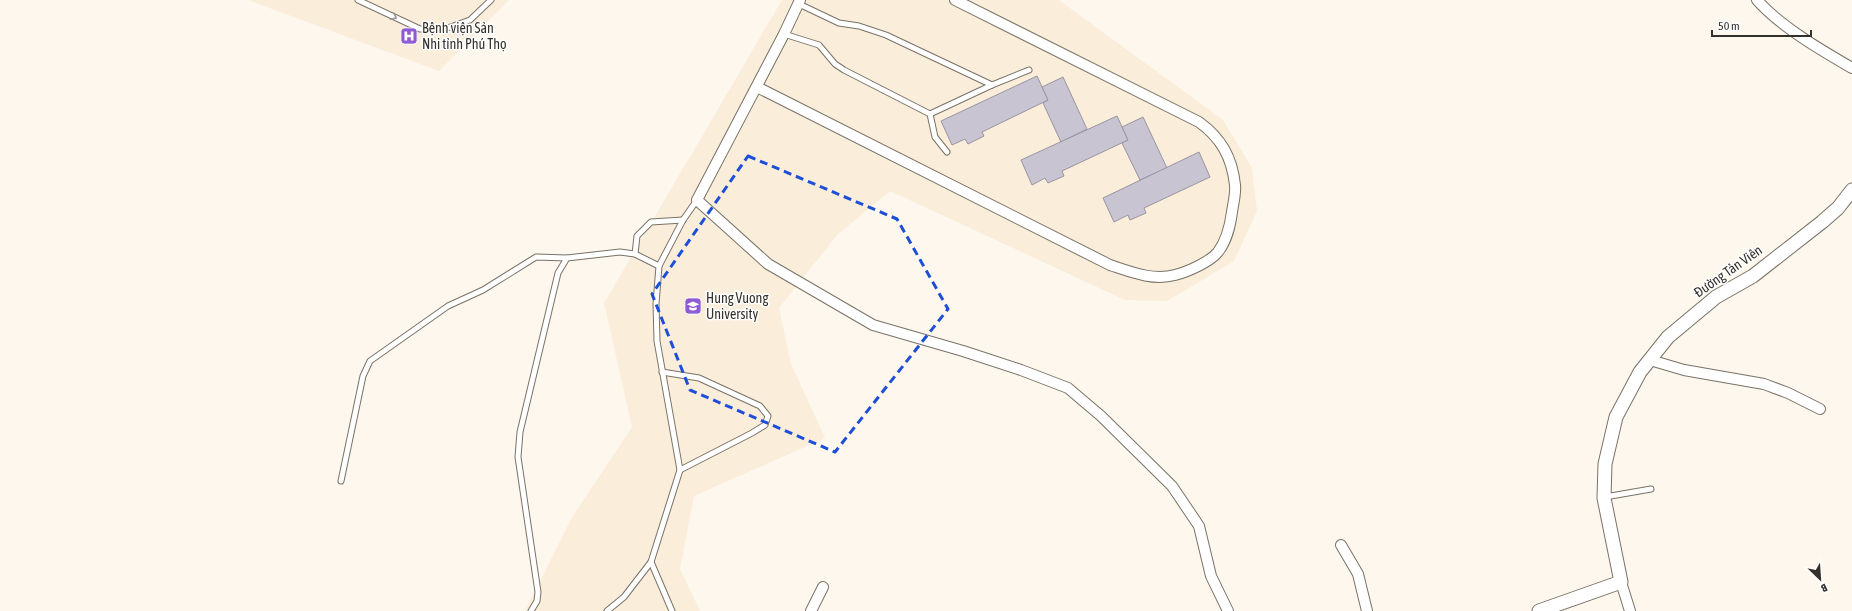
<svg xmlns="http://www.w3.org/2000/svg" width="1852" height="611" font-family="'Asap Condensed',sans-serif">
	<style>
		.built { fill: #faedda }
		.building { fill: #c8c4d1; stroke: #9894a1 }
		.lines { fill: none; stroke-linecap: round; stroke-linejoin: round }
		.service-casing { stroke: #797267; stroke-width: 7 }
		.minor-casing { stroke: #797267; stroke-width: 12 }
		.tertiary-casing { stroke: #797267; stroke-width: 15 }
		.service { stroke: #fff; stroke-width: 5 }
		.minor { stroke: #fff; stroke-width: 10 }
		.tertiary { stroke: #fff; stroke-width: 13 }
		.oneway { stroke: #9a9896 }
		.marked { fill: none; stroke: #1d4ed8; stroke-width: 3; stroke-dasharray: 8 5; stroke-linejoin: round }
		.labels { text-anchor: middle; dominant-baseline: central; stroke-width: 3; stroke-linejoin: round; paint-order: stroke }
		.poi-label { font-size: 14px; fill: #34312c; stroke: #fff; text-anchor: start }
		.street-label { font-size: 14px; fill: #34312c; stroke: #fff }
	</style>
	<rect width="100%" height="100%" fill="#fef7ed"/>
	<g class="built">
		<polygon points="248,0 509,0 439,71"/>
		<polygon points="782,0 1059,0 1223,120 1252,168 1257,211 1234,261 1167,301 1125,300 890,191 837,235 779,308 791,364 825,438 694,496 680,569 700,611 525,611 571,519 632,427 604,303"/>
	</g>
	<g class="building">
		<polygon points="1037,76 1048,100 982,132 984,136 968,144 965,139 952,145 941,121"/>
		<polygon points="1063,77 1087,129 1061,142 1043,103 1048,100 1042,87"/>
		<polygon points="1117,116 1128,140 1062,171 1064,176 1048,183 1045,178 1032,185 1021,160"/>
		<polygon points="1143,117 1167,168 1140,180 1122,143 1128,140 1122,127"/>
		<polygon points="1199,152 1210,177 1144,208 1146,213 1130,220 1128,215 1114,222 1103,198"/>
	</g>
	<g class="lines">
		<g class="service-casing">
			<g id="service">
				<polyline points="358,0 420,29 445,29 470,20 491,0"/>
				<polyline points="799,4 839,23 859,26 886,35 992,85 1029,70"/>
				<polyline points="784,34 819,45 835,64 844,70 930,114 935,137 947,152"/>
				<polyline points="930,114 992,85"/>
				<polyline points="635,254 637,236 651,222 683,220"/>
				<polyline points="662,372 699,378 760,406 768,416 765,425 752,433 680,470"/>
				<polyline points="341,481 363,376 370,361 448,306 483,290 536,257 567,258"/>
				<polyline points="1605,497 1651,489"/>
				<polyline points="531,611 537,601 538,592 518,457 520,432 558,273 567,258 620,252 635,254 659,266"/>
				<polyline points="607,611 624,597 651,562"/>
				<polyline points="672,611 651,562 680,470 657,341 656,304 659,266 683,220 697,200"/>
			</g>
		</g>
		<g class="minor-casing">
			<g id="minor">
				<polyline points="800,0 784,34 697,200 768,264 873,325 963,351 1021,370 1068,388 1101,416 1172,486 1199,526 1211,576 1228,611"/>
				<path d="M1757,0C1781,27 1821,50 1852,68"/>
				<path d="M757,87L1110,265C1131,272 1153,281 1175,275C1187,272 1210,262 1218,252C1227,240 1230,227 1232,212C1233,204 1236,194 1235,185C1232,157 1221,138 1199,122L955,0"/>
				<polyline points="1650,360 1684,370 1764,384 1788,393 1820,409"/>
				<polyline points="1341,545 1358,574 1367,611"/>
				<polyline points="1621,582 1630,611"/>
				<polyline points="811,611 823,587"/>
			</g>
		</g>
		<g class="tertiary-casing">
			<polyline id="tertiary" points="1539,611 1621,582 1604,498 1605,464 1616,417 1640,372 1668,337 1716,297 1753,276 1822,222 1838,208 1852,190"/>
		</g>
		<use href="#service" class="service"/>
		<use href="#minor" class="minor"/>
		<use href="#tertiary" class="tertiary"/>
	</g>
	<defs><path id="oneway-chevron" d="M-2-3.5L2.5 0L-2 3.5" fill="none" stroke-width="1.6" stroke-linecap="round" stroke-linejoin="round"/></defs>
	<use class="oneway" href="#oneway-chevron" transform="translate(394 17) rotate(25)"/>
	<path class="marked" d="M748,156L897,219L948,309L835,452L690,390L652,294Z"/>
	<defs>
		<g id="hospital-square" transform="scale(0.9)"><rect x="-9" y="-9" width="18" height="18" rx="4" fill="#8e5bd4" stroke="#fff"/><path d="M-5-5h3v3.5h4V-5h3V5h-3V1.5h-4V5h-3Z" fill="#fff"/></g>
		<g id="university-square" transform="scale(0.9)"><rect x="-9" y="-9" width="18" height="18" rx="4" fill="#8e5bd4" stroke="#fff"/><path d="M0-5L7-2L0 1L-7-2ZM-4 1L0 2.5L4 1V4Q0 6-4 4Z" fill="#fff"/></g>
	</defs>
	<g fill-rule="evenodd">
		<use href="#hospital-square" x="409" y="36"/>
		<use href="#university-square" x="693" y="306"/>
	</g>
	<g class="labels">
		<g class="poi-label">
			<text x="422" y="28">Bệnh viện Sản<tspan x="422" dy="16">Nhi tỉnh Phú Thọ</tspan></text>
			<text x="706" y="298">Hung Vuong<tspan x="706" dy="16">University</tspan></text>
		</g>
		<g class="street-label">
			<text transform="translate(1728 271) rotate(-35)">Đường Tản Viên</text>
		</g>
	</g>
	<g transform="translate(1820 579) rotate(155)" stroke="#ffffff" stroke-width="3" paint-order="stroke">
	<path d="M0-3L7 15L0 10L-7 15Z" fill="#34312c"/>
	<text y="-6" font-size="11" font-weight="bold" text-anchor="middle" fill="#34312c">B</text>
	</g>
	<path d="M1712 30v6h99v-6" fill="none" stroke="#34312c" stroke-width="2"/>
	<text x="1718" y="30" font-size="12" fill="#34312c" stroke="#ffffff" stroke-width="3" paint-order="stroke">50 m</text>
</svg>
